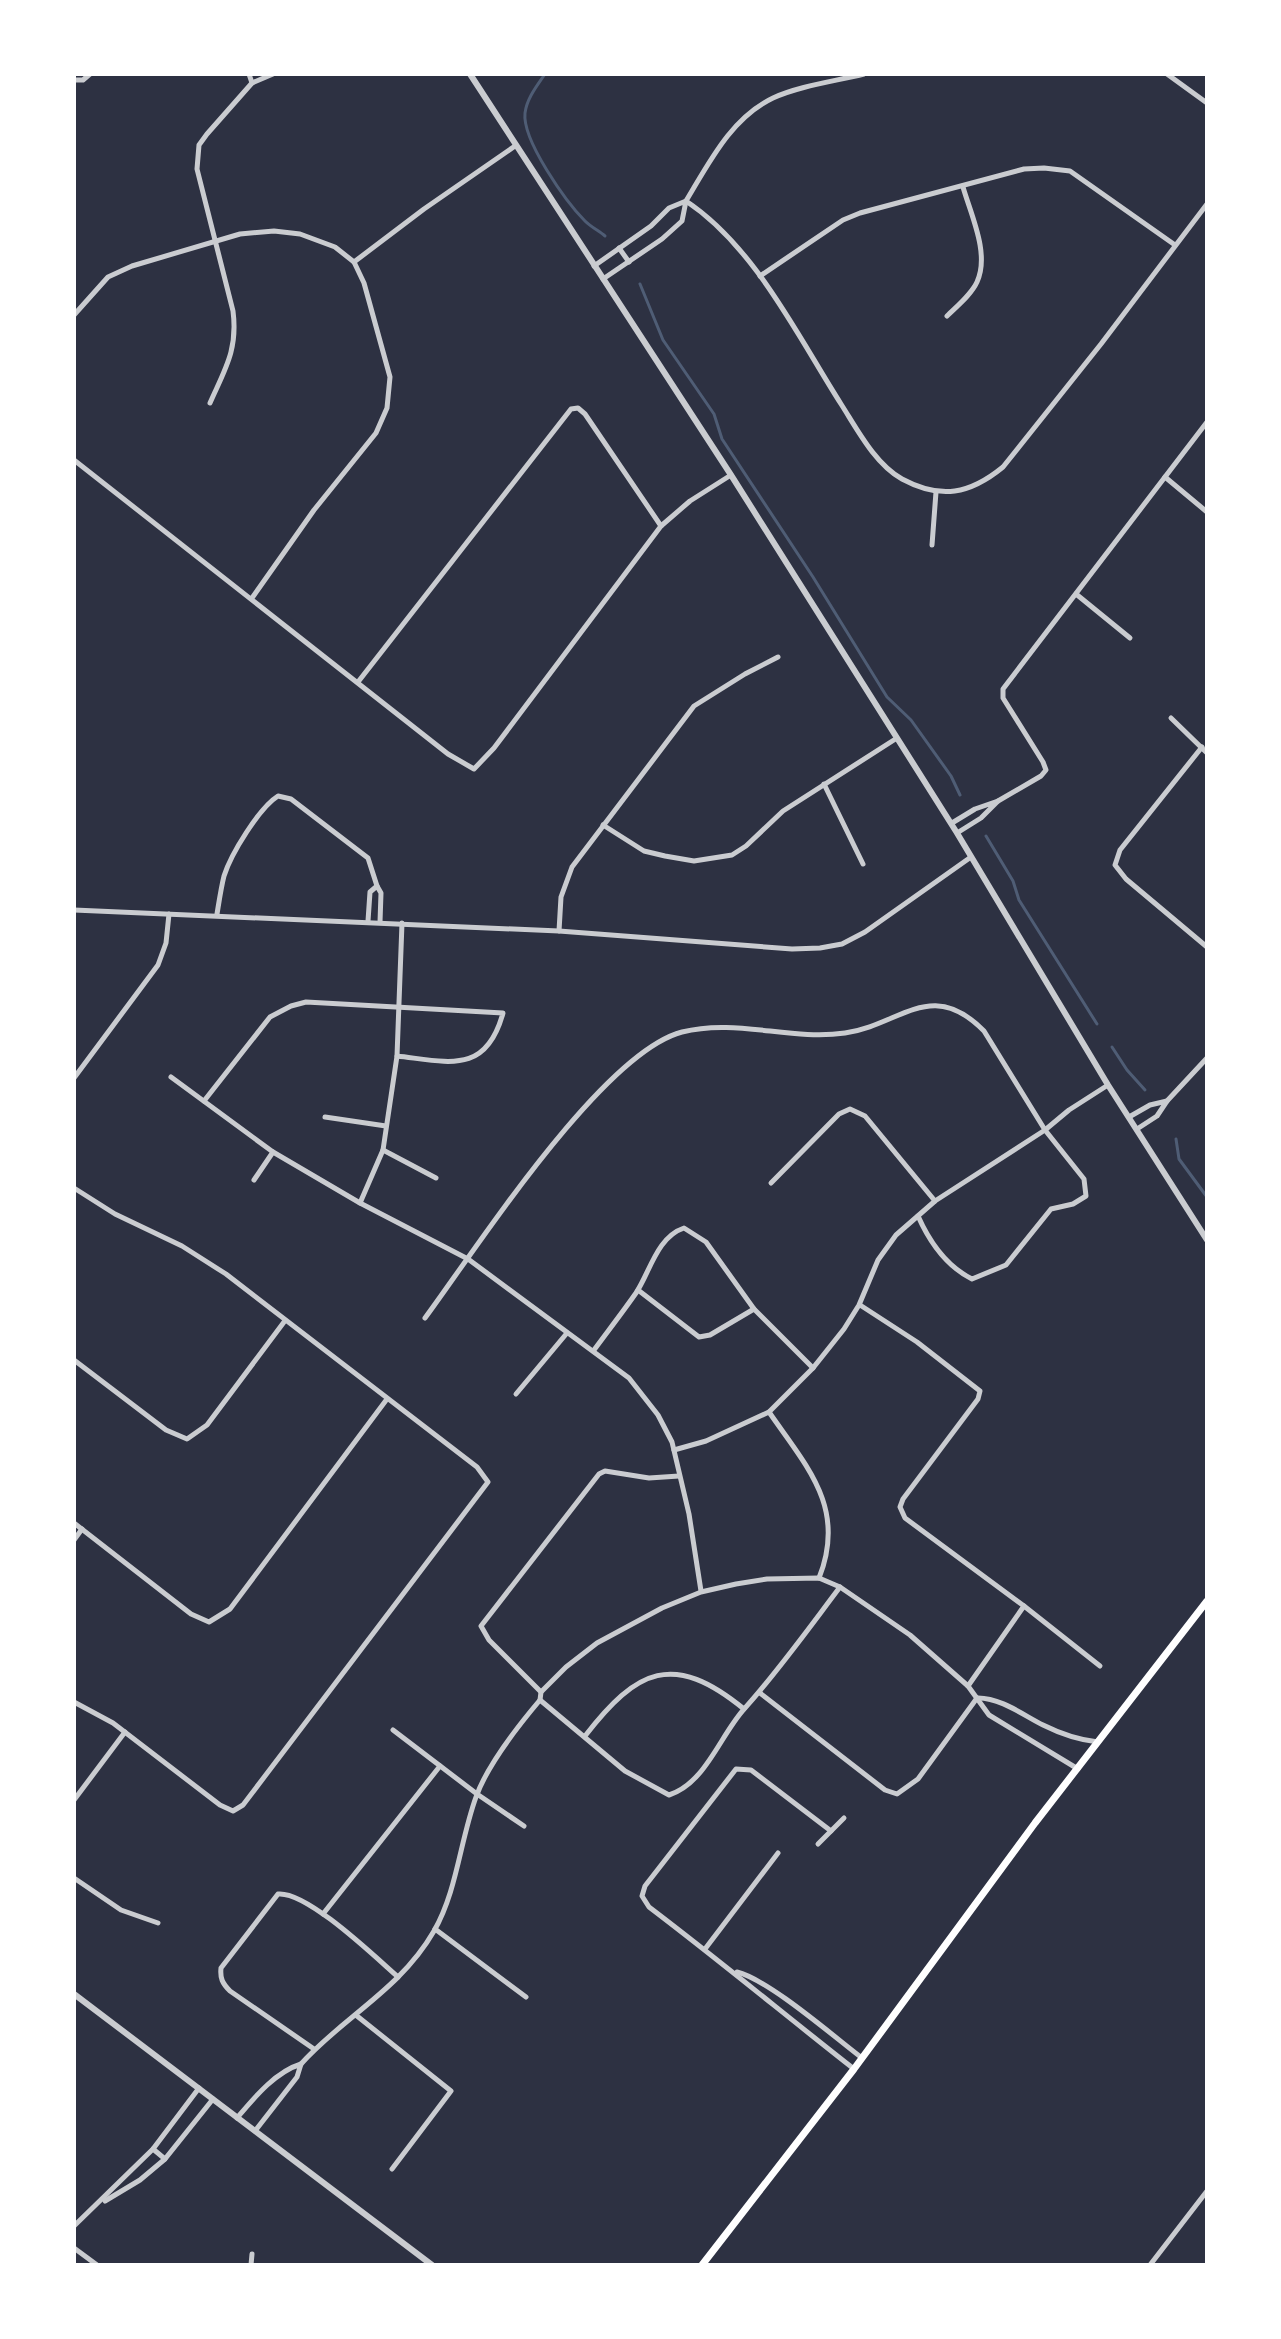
<svg xmlns="http://www.w3.org/2000/svg" width="1281" height="2339" font-family="'Source Serif 4',serif">
	<style>
		.lines { fill: none; stroke-linecap: round; stroke-linejoin: round }
		.stream { stroke: #4f5d75; stroke-width: 3 }
		.minor { stroke: #caccd0; stroke-width: 5 }
		.tertiary { stroke: #caccd0; stroke-width: 6 }
		.secondary { stroke: #fff; stroke-width: 7 }
	</style>
	<rect width="100%" height="100%" fill="#2d3142"/>
	<g class="lines">
		<g class="stream">
			<path d="M545,74C537,86 527,98 525,113C522,140 566,202 585,221C591,227 599,231 605,236"/>
			<polyline points="640,284 663,340 714,414 722,439 813,577 887,697 911,720 951,776 960,795"/>
			<polyline points="986,836 1013,881 1019,900 1097,1024"/>
			<polyline points="1112,1047 1127,1070 1145,1090"/>
			<polyline points="1176,1139 1179,1159 1207,1197"/>
		</g>
		<g class="minor">
			<polyline points="249,74 252,83"/>
			<path d="M864,74C836,81 799,86 773,98C731,118 709,163 686,201C755,247 797,335 841,404C857,429 875,464 902,479C941,500 970,494 1003,467L1101,344L1207,204"/>
			<polyline points="1167,74 1207,103"/>
			<polyline points="74,80 83,80 90,74"/>
			<polyline points="619,248 629,262"/>
			<polyline points="354,262 424,209 515,146"/>
			<polyline points="594,266 651,226 669,208 686,201 682,221 662,239 603,279"/>
			<polyline points="760,276 843,220 860,213 1024,169 1044,168 1070,171 1175,245"/>
			<polyline points="74,315 108,277 132,266 240,234 274,231 300,234 335,247 354,262 364,283 390,377 387,408 376,433 314,510 252,598"/>
			<path d="M947,316C957,306 971,295 977,282C990,254 971,215 963,187"/>
			<path d="M210,403C225,369 238,350 233,311L197,169L199,145L207,134L252,83L273,74"/>
			<polyline points="74,460 448,754 474,769 494,748 661,526 690,501 731,475"/>
			<polyline points="1165,477 1207,512"/>
			<polyline points="932,545 936,492"/>
			<polyline points="1076,594 1130,638"/>
			<polyline points="358,682 571,409 578,408 585,414 661,526"/>
			<polyline points="1171,718 1207,753"/>
			<polyline points="1202,747 1120,850 1115,865 1126,879 1207,947"/>
			<polyline points="824,784 863,864"/>
			<polyline points="998,801 1041,776 1046,770 1043,762 1003,698 1003,689 1207,422"/>
			<polyline points="952,823 975,809 998,801 981,818 957,833"/>
			<polyline points="603,825 644,851 665,856 694,861 732,855 746,846 783,811 897,738"/>
			<polyline points="74,910 559,931 792,949 820,948 842,944 865,932 971,857"/>
			<path d="M217,914C219,902 221,888 224,876C231,854 259,808 278,796L291,799L368,858L377,886"/>
			<polyline points="368,921 370,892 377,886 381,893 380,922"/>
			<polyline points="559,931 561,897 572,867 694,706 745,674 778,657"/>
			<polyline points="171,1077 273,1152 360,1203 468,1259 629,1378 658,1415 672,1442 689,1514 701,1591"/>
			<polyline points="74,1078 158,965 166,943 169,914"/>
			<path d="M204,1101L270,1017L291,1006L306,1002L503,1013C486,1075 449,1062 397,1056"/>
			<polyline points="1167,1101 1207,1058"/>
			<polyline points="325,1117 386,1126"/>
			<polyline points="1129,1117 1150,1105 1167,1101 1157,1116 1137,1129"/>
			<polyline points="383,1150 436,1178"/>
			<polyline points="254,1180 273,1152"/>
			<polyline points="771,1183 839,1114 850,1109 865,1116 935,1201"/>
			<polyline points="74,1188 115,1214 182,1246 226,1274 477,1467 488,1482 243,1805 233,1811 220,1805 113,1723 74,1702"/>
			<polyline points="360,1203 383,1150 397,1056 402,923"/>
			<polyline points="638,1290 699,1337 710,1335 754,1309"/>
			<polyline points="860,1305 917,1342 980,1391 978,1399 903,1499 900,1507 905,1518 1024,1606 968,1686"/>
			<path d="M425,1318C476,1249 602,1053 682,1032C736,1018 790,1041 845,1033C901,1025 931,977 984,1031L1045,1130L1084,1179L1086,1196L1073,1204L1051,1209L1006,1265L972,1279C946,1266 930,1243 918,1216"/>
			<path d="M594,1350C608,1331 622,1313 636,1293C650,1272 657,1237 684,1228L706,1242L754,1309L813,1368"/>
			<polyline points="74,1360 166,1430 187,1439 207,1425 284,1322"/>
			<polyline points="516,1394 567,1333"/>
			<path d="M769,1412C807,1467 847,1508 819,1578"/>
			<polyline points="674,1450 706,1441 769,1412 813,1368 844,1329 859,1305 878,1260 896,1235 935,1201 1045,1130 1069,1110 1108,1085"/>
			<polyline points="74,1523 191,1614 209,1622 230,1609 387,1399"/>
			<polyline points="74,1540 82,1529"/>
			<polyline points="1024,1606 1100,1666"/>
			<polyline points="541,1692 489,1640 481,1626 599,1474 605,1471 649,1478 679,1476"/>
			<polyline points="760,1693 885,1790 897,1794 918,1779 977,1698"/>
			<path d="M978,1698C1001,1698 1023,1715 1043,1725C1061,1734 1079,1740 1098,1742"/>
			<path d="M540,1700L625,1771L669,1795C706,1783 720,1735 745,1708C779,1670 809,1628 840,1587"/>
			<polyline points="393,1730 477,1794 524,1826"/>
			<path d="M585,1736C637,1669 673,1651 744,1709"/>
			<polyline points="74,1800 125,1732"/>
			<path d="M831,1831L751,1770L736,1769L645,1886L642,1896L649,1907C719,1960 785,2015 854,2069"/>
			<polyline points="818,1844 844,1818"/>
			<polyline points="74,1878 121,1910 158,1923"/>
			<polyline points="323,1914 440,1766"/>
			<polyline points="435,1929 526,1997"/>
			<polyline points="705,1949 778,1853"/>
			<path d="M737,1972C769,1980 833,2036 862,2058"/>
			<polyline points="357,2016 451,2091 392,2169"/>
			<path d="M314,2049L230,1991C222,1983 220,1978 221,1968L278,1894C307,1891 375,1957 398,1977"/>
			<path d="M301,2064C343,2017 400,1990 434,1931C457,1891 460,1841 476,1797C487,1766 518,1726 540,1700L541,1692L566,1667L597,1643L662,1608L701,1592L736,1584L767,1579L819,1578L840,1587L910,1635L968,1686L989,1715L1078,1769"/>
			<path d="M237,2118C254,2098 275,2072 301,2064L297,2077L255,2131"/>
			<polyline points="153,2149 165,2159"/>
			<polyline points="105,2201 140,2180 165,2159 213,2099"/>
			<polyline points="74,2226 153,2149 199,2088"/>
			<polyline points="74,2248 97,2265"/>
			<polyline points="251,2265 252,2254"/>
			<polyline points="1150,2265 1207,2191"/>
		</g>
		<g class="tertiary">
			<polyline points="470,74 731,475 957,833 1108,1085 1207,1240"/>
			<polyline points="74,1994 432,2265"/>
		</g>
		<polyline class="secondary" points="702,2265 854,2069 1035,1823 1207,1601"/>
	</g>
	<rect width="1281" height="2339" fill="none" stroke="#ffffff" stroke-width="152"/>
</svg>
